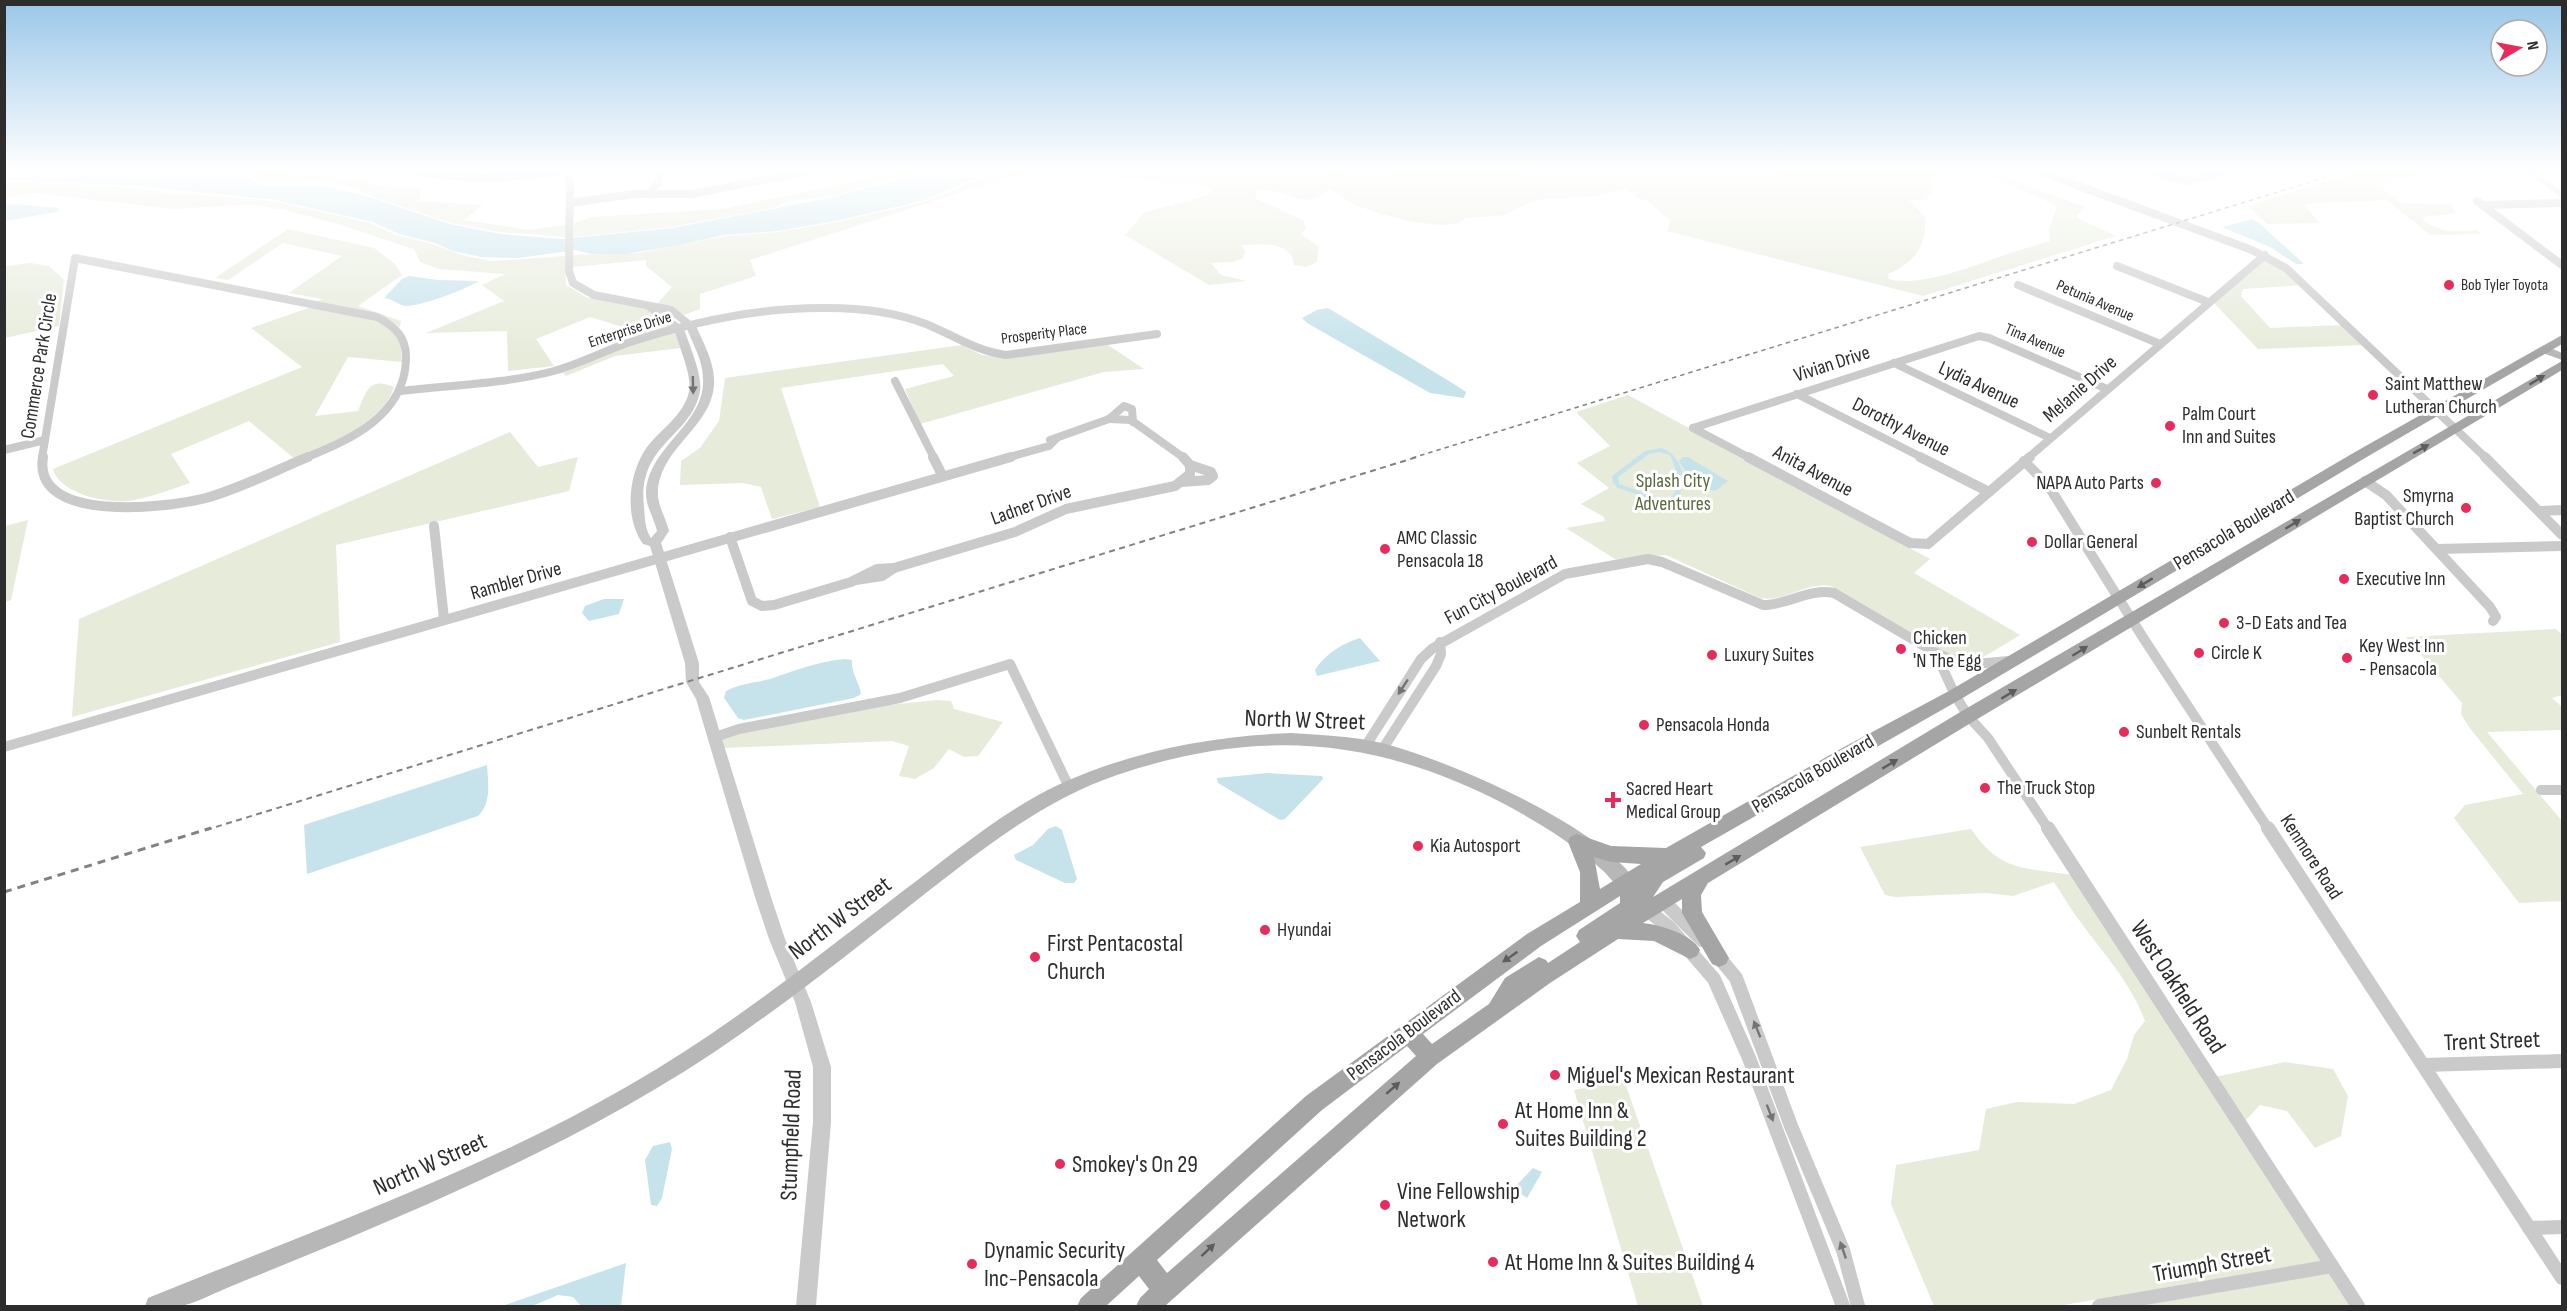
<svg xmlns="http://www.w3.org/2000/svg" width="2567" height="1311" font-family="'Sofia Sans Condensed',sans-serif">
	<style>
		.green { fill: #e6ebda }
		.water { fill: #c6e3eb; fill-rule: evenodd }
		.lines { fill: none; stroke-linecap: round; stroke-linejoin: round }
		.stream { stroke: #c6e3eb; stroke-width: 1.5 }
		.minor-far2 { stroke: #cacaca; stroke-width: 8 }
		.minor-far1 { stroke: #cacaca; stroke-width: 10 }
		.minor { stroke: #cacaca; stroke-width: 14 }
		.tertiary { fill: #cacaca; fill-rule: evenodd }
		.secondary { fill: #b7b7b7; fill-rule: evenodd }
		.primary { fill: #a5a5a5; fill-rule: evenodd }
		.rail-far2 { stroke: #828282; stroke-width: 1.5; stroke-dasharray: 4.5 4; stroke-linecap: butt }
		.rail-far1 { stroke: #828282; stroke-width: 2; stroke-dasharray: 6 4.5; stroke-linecap: butt }
		.rail { stroke: #828282; stroke-width: 3; stroke-dasharray: 8 6; stroke-linecap: butt }
		.oneway { fill: #5d5d5d }
		.oneway2 { fill: #747474 }
		.poi-dot { fill: #e62c5b; stroke: #fff; stroke-width: 2 }
		.labels { text-anchor: middle; dominant-baseline: central; stroke-width: 6; stroke-linejoin: round; paint-order: stroke }
		.far-poi-label { font-size: 16px; fill: #2d2d2d; stroke: #fff; text-anchor: start }
		.far-street-label { font-size: 16px; fill: #2d2d2d; stroke: #fff }
		.street-label { font-size: 20px; fill: #2d2d2d; stroke: #fff }
		.poi-label { font-size: 20px; fill: #2d2d2d; stroke: #fff; text-anchor: start }
		.park-label { font-size: 20px; fill: #58693a; stroke: #fff }
		.near-street-label { font-size: 24px; fill: #2d2d2d; stroke: #fff }
		.near-poi-label { font-size: 24px; fill: #2d2d2d; stroke: #fff; text-anchor: start }
	</style>
	<rect width="100%" height="100%" fill="#fff"/>
	<g class="green">
		<path d="M248,172H277L303,176L322,175L366,181L376,186L421,187L420,201L483,205L464,220L529,230L566,225V237L499,232L452,223L361,193L362,191C348,186 335,182 320,181C295,179 266,193 248,172Z"/>
		<polygon points="898,172 918,172 833,196 784,202 773,208 672,227 574,237 574,223 591,217 723,209"/>
		<path d="M1004,172L1124,174L1128,172H1930L1932,193L1926,198L1928,200H1909L1926,218C1925,248 1916,261 1888,274L1889,279C1922,288 1978,264 2010,253C2023,249 2036,246 2050,241L2049,231L2057,206L2006,183L1971,172L1997,174L2085,207L2076,216L2079,219L2116,236L1923,296L1667,231L1671,221L1648,201L1637,198L1627,189L1597,196L1545,199L1526,204L1505,215L1465,218C1452,236 1372,213 1354,204C1346,200 1339,194 1330,189C1298,214 1292,188 1257,190L1255,198L1303,220L1306,228L1301,234L1319,247L1317,262L1306,267L1294,265C1292,240 1260,244 1242,245L1245,252L1243,258L1233,262L1211,263L1221,275L1247,281L1209,285L1125,235L1145,212L1208,195L1214,188L1200,184L1024,172L750,260L756,276L700,294V309L684,315L656,305L672,287L646,266V260L573,267V255L639,253L725,236L778,232L837,222L924,202L984,177Z"/>
		<path d="M2357,172H2410L2414,175L2412,178L2394,180L2381,187L2401,203L2451,204L2456,212L2444,215L2425,216L2422,219C2439,233 2454,232 2476,230L2482,234L2430,235L2387,200L2303,204L2320,223L2267,224L2248,206Z"/>
		<polygon points="5,181 137,188 178,195 193,194 273,201 370,223 396,235 432,244 465,256 492,261 565,256 566,285 586,297 649,310 673,329 636,338 623,327 590,317 536,339 554,366 508,371 507,331 426,333 504,301 482,285 505,274 439,269 420,262 414,249 338,224 285,210 250,204 175,209 33,193 5,198"/>
		<polygon points="288,229 374,248 395,264 402,275 358,306 401,321 400,327 380,316 317,302 322,299 289,293 342,256 283,243 228,280 215,278"/>
		<polygon points="2262,260 2271,261 2302,285 2243,289 2241,296 2270,328 2344,325 2365,345 2258,349 2213,302"/>
		<polygon points="30,263 49,266 64,280 59,326 5,338 5,266"/>
		<path d="M311,307C334,311 393,315 400,342C402,348 401,356 402,362L348,357L315,416L358,411C367,390 369,377 394,387C383,424 328,443 295,459L249,421L171,454L190,483C172,489 154,496 135,500C111,505 60,495 53,469L302,367L251,328Z"/>
		<polygon points="675,332 680,348 615,356 566,376 563,373 637,342"/>
		<polygon points="1105,343 1144,369 1104,372 920,424 905,389 954,376 943,364 781,388 820,507 772,519 761,487 743,483 680,485 681,461 700,448 719,421 725,378 962,345 982,355 993,356"/>
		<path d="M1628,395L1930,559L1914,573L2020,635L1975,662L1954,659L1831,586C1807,581 1784,603 1760,598L1666,555L1615,559L1566,528L1605,521L1604,517L1581,504L1609,488L1577,463L1610,446L1576,412Z"/>
		<polygon points="510,432 538,467 578,457 569,491 336,545 340,642 72,717 79,619"/>
		<polygon points="28,520 11,600 5,602 5,526"/>
		<polygon points="2556,629 2562,635 2562,695 2552,698 2562,707 2562,730 2487,732 2562,821 2562,901 2519,903 2454,818 2465,805 2523,794 2469,727 2461,714 2462,703 2406,637"/>
		<polygon points="937,700 951,701 954,709 1003,722 978,756 964,757 949,749 934,768 915,779 899,776 909,746 892,741 724,748 722,738 740,732 889,705"/>
		<path d="M1971,829C2001,873 2024,867 2073,875L2321,1261L2058,1306H1934L1891,1204L1896,1165L1979,1150L1986,1109L2017,1102L2074,1104L2111,1090L2127,1059L2134,1035L2145,1021C2132,985 2105,955 2082,924C2072,911 2063,896 2054,882L2013,896L1986,893L1896,897L1885,895L1860,847Z"/>
		<polygon points="2285,1062 2333,1069 2348,1096 2341,1136 2315,1148 2287,1111 2260,1105 2245,1121 2215,1077"/>
		<polygon points="1624,1080 1703,1306 1638,1306 1574,1090"/>
		<polygon points="2329,1273 2351,1306 2140,1306"/>
	</g>
	<g class="water">
		<polygon points="5,172 244,172 251,180 268,186 321,186 363,195 450,224 501,234 561,239 672,228 830,198 926,172 991,172 922,201 836,221 778,231 724,235 675,246 625,254 591,254 576,250 518,258 481,257 453,251 435,243 399,234 373,222 275,200 137,186 7,180 5,180"/>
		<polygon points="17,204 59,208 57,212 5,221 5,205"/>
		<polygon points="2252,219 2259,223 2304,264 2296,264 2270,247 2222,227"/>
		<path d="M409,276L438,280L479,281C467,289 421,306 406,306C398,305 393,299 384,298L402,279Z"/>
		<polygon points="1328,308 1449,381 1466,392 1464,398 1430,393 1307,323 1302,318 1317,310"/>
		<path d="M1661,448C1675,452 1684,468 1683,482C1682,489 1679,495 1679,500L1664,503L1618,488L1613,483L1612,476L1645,451ZM1658,452L1670,455C1677,471 1681,484 1671,499H1661L1619,484L1618,477L1649,454Z"/>
		<polygon points="1683,457 1688,457 1728,481 1715,491 1692,486 1689,484 1691,480 1679,461"/>
		<polygon points="604,599 624,599 619,614 589,621 582,613 585,606"/>
		<path d="M1360,638L1380,661L1317,676L1315,670C1324,655 1343,643 1360,638Z"/>
		<path d="M845,659L852,660C851,673 859,681 861,694L854,698L744,720L738,718L724,698L726,691C742,682 760,683 776,677C799,669 821,661 845,659Z"/>
		<path d="M487,765C488,783 492,803 478,816L307,874L304,825Z"/>
		<polygon points="1267,773 1322,776 1323,779 1285,819 1280,820 1218,783 1217,778"/>
		<polygon points="1056,826 1062,830 1077,879 1074,883 1065,883 1016,860 1014,855 1033,845 1048,829"/>
		<polygon points="670,1142 672,1149 662,1198 657,1206 651,1205 645,1160 653,1146"/>
		<polygon points="1533,1168 1542,1172 1527,1198 1513,1189"/>
		<polygon points="626,1263 621,1306 581,1306 573,1297 558,1295 532,1306 502,1306"/>
	</g>
	<g class="lines">
		<g class="stream">
			<polyline points="1264,172 1333,175 1393,172"/>
			<polyline points="1642,172 1668,178"/>
		</g>
		<g class="minor-far2">
			<path d="M419,172C466,180 511,178 558,172"/>
			<polyline points="570,172 569,271 573,283 594,295 671,310 691,326"/>
			<polyline points="2041,172 2252,250 2286,268 2486,458"/>
			<polyline points="2155,172 2187,181 2221,172"/>
			<polyline points="650,194 658,182 660,172"/>
			<polyline points="2477,201 2562,265"/>
			<polyline points="570,203 633,194 691,194 804,172"/>
			<polyline points="2482,205 2562,203"/>
			<polyline points="2117,266 2208,302"/>
			<polyline points="2018,285 2160,344"/>
			<polyline points="650,307 679,329"/>
			<polyline points="1894,363 2050,438"/>
			<polyline points="895,381 934,458"/>
			<path d="M401,391C452,385 504,384 554,371C579,364 602,352 627,343C691,322 759,307 827,308C860,308 895,312 926,324C953,335 976,351 1006,355L1157,334"/>
			<polyline points="1797,394 1923,458"/>
			<polyline points="1109,419 1131,420 1184,458"/>
			<polyline points="1693,428 1750,458"/>
			<polyline points="1693,428 1979,336 1989,338 2107,389"/>
			<polyline points="1050,440 1109,419 1124,406 1132,409 1133,422"/>
			<polyline points="4,450 45,440"/>
			<path d="M42,458L75,258L377,317C396,327 407,338 406,360C404,416 350,440 305,458"/>
			<polyline points="1006,458 1049,446 1057,438"/>
			<polyline points="2028,458 2265,255"/>
		</g>
		<g class="minor-far1">
			<path d="M43,457C32,524 167,508 206,498C241,488 274,471 308,457"/>
			<polyline points="933,457 942,475"/>
			<polyline points="1748,457 1910,543 1928,544 2030,457"/>
			<polyline points="1920,457 1989,492"/>
			<polyline points="2485,457 2562,535"/>
			<polyline points="2024,461 2048,485 2142,636 2269,830"/>
			<polyline points="2365,481 2386,495 2490,607 2496,617 2493,621"/>
			<polyline points="1182,482 1208,480 1213,476 1211,472 1190,465"/>
			<polyline points="2539,511 2562,510"/>
			<polyline points="434,526 444,619"/>
			<polyline points="730,537 752,601 762,606 774,605 851,582 877,569 894,568 1015,532 1066,509 1175,486 1190,474 1190,465 1183,457"/>
			<polyline points="2437,549 2562,546"/>
			<polyline points="856,580 882,576 894,568"/>
			<path d="M1934,652C1967,668 1974,664 2009,661"/>
			<polyline points="715,737 739,729 900,698 1010,664 1069,787"/>
			<polyline points="4,747 1011,457"/>
			<path d="M1365,747L1421,659L1433,648L1565,574L1648,559L1662,562L1763,605C1788,605 1809,588 1834,593L1931,650L1938,658L1955,695L1968,716L1988,738L2049,830"/>
			<polyline points="1382,750 1436,666 1441,654 1440,642"/>
			<polyline points="2541,790 2562,790"/>
		</g>
		<g class="minor">
			<polyline points="2048,828 2358,1306"/>
			<polyline points="2268,828 2562,1278"/>
			<polyline points="1663,901 1702,940"/>
			<polyline points="1647,910 1669,927 1714,979 1749,1058 1843,1306"/>
			<polyline points="1717,955 1736,978 1791,1126 1843,1250 1858,1306"/>
			<polyline points="2424,1065 2562,1061"/>
			<polyline points="2529,1228 2562,1227"/>
			<polyline points="2099,1306 2332,1266"/>
		</g>
		<g class="tertiary">
			<polygon points="2526,172 2535,172 2562,191 2562,198"/>
			<path d="M691,323L696,326C703,342 713,360 714,378C717,425 661,445 658,491C657,505 666,518 669,531L661,543L699,663V682L709,697L771,897L785,939L811,1002L831,1067V1122L816,1306H796L813,1122V1067L795,1002L769,939L755,897L696,699L686,682L685,663L650,546L643,544C624,517 628,474 647,447C661,429 683,416 689,392C693,377 678,344 674,329L675,327H683L684,329C689,344 703,376 700,391C692,437 637,443 644,507C645,519 645,529 651,538L657,531C654,518 645,505 646,491C650,445 705,424 703,379C703,360 692,343 686,326Z"/>
		</g>
		<g class="secondary">
			<polygon points="2544,345 2562,353 2562,360 2540,352 2538,349"/>
			<path d="M1291,733C1321,735 1352,736 1382,743C1448,760 1611,829 1642,891L1639,896C1623,899 1613,879 1601,869C1574,844 1542,825 1510,807C1378,737 1259,727 1117,775C1041,801 980,851 917,900C860,945 802,991 742,1033C617,1121 484,1181 344,1240C305,1256 266,1272 227,1288C212,1294 195,1304 179,1306C168,1308 156,1306 145,1306L148,1298C309,1232 477,1173 628,1086C726,1030 814,959 903,891C954,853 1001,812 1058,785C1132,751 1210,736 1291,733Z"/>
		</g>
		<path class="primary" d="M2562,335V344L2365,458L1961,699L1701,847L1706,853L1704,858L1663,882L1653,897L1962,711L2562,361V370L1974,721L1708,883L1701,895L1702,912L1729,958L1726,964L1719,967L1712,964L1682,913V899L1643,923C1660,925 1692,934 1700,950L1697,956L1690,959L1654,941L1618,939L1550,983L1437,1064L1165,1306H1136L1140,1298L1149,1289L1139,1276L1106,1306H1077L1081,1298L1306,1096L1527,934L1580,902V872L1568,842L1570,837L1577,834L1611,846L1666,848L1844,747L1949,691L2355,452ZM1594,857L1611,862L1641,864L1600,889ZM1620,896V903L1579,930L1576,936L1580,942L1548,963L1546,960L1539,957L1505,978L1489,1004L1432,1044L1423,1034L1541,946ZM1407,1046L1416,1056L1167,1273L1157,1260L1322,1110Z"/>
		<polyline class="rail-far2" points="1412,458 2343,172"/>
		<polyline class="rail-far1" points="206,830 1417,457"/>
		<polyline class="rail" points="4,892 211,828"/>
	</g>
	<defs><path id="oneway-solid" d="M-6-.8H1V-3.2L6.5 0L1 3.2V.8H-6Z" transform="scale(1.5)"/></defs>
	<g class="oneway">
		<use href="#oneway-solid" transform="translate(2537 380) rotate(-31)"/>
		<use href="#oneway-solid" transform="translate(2421 449) rotate(-29)"/>
		<use href="#oneway-solid" transform="translate(2293 524) rotate(-32)"/>
		<use href="#oneway-solid" transform="translate(2145 583) rotate(149)"/>
		<use href="#oneway-solid" transform="translate(2080 651) rotate(-32)"/>
		<use href="#oneway-solid" transform="translate(2009 694) rotate(-31)"/>
		<use href="#oneway-solid" transform="translate(1890 764) rotate(-31)"/>
		<use href="#oneway-solid" transform="translate(1733 860) rotate(-31)"/>
		<use href="#oneway-solid" transform="translate(1510 957) rotate(145)"/>
		<use href="#oneway-solid" transform="translate(1393 1088) rotate(-41)"/>
		<use href="#oneway-solid" transform="translate(1208 1250) rotate(-43)"/>
	</g>
	<g class="oneway2">
		<use href="#oneway-solid" transform="translate(693 385) rotate(89)"/>
		<use href="#oneway-solid" transform="translate(1403 687) rotate(123)"/>
		<use href="#oneway-solid" transform="translate(1757 1029) rotate(-112)"/>
		<use href="#oneway-solid" transform="translate(1770 1113) rotate(69)"/>
		<use href="#oneway-solid" transform="translate(1843 1250) rotate(-109)"/>
	</g>
	<linearGradient id="sky" x2="0" y2="1"><stop stop-color="#9ac7e9"/><stop offset="0.48" stop-color="#fff"/><stop offset="1" stop-color="#fff" stop-opacity="0"/></linearGradient>
	<rect width="2567" height="355" fill="url(#sky)"/>
	<g class="poi-dot">
		<circle cx="2449" cy="285" r="6"/>
		<circle cx="2373" cy="395" r="6"/>
		<circle cx="2170" cy="426" r="6"/>
		<circle cx="2156" cy="483" r="6"/>
		<circle cx="2466" cy="508" r="6"/>
		<circle cx="2032" cy="542" r="6"/>
		<circle cx="1385" cy="549" r="6"/>
		<circle cx="2344" cy="579" r="6"/>
		<circle cx="2224" cy="623" r="6"/>
		<circle cx="1901" cy="649" r="6"/>
		<circle cx="2199" cy="653" r="6"/>
		<circle cx="1712" cy="655" r="6"/>
		<circle cx="2347" cy="658" r="6"/>
		<circle cx="1644" cy="725" r="6"/>
		<circle cx="2124" cy="732" r="6"/>
		<circle cx="1985" cy="788" r="6"/>
		<path d="M1610 791h6v6h6v6h-6v6h-6v-6h-6v-6h6z"/>
		<circle cx="1418" cy="846" r="6"/>
		<circle cx="1265" cy="930" r="6"/>
		<circle cx="1035" cy="957" r="6"/>
		<circle cx="1555" cy="1075" r="6"/>
		<circle cx="1503" cy="1124" r="6"/>
		<circle cx="1060" cy="1164" r="6"/>
		<circle cx="1385" cy="1205" r="6"/>
		<circle cx="1493" cy="1262" r="6"/>
		<circle cx="972" cy="1264" r="6"/>
	</g>
	<g class="labels">
		<g class="far-poi-label">
			<text x="2461" y="285">Bob Tyler Toyota</text>
		</g>
		<g class="far-street-label">
			<text transform="translate(2095 301) rotate(23)">Petunia Avenue</text>
			<text transform="translate(630 330) rotate(-18)">Enterprise Drive</text>
			<text transform="translate(1044 334) rotate(-7)">Prosperity Place</text>
			<text transform="translate(2035 341) rotate(23)">Tina Avenue</text>
		</g>
		<g class="street-label">
			<text transform="translate(1832 364) rotate(-18)">Vivian Drive</text>
			<text transform="translate(39 366) rotate(-81)">Commerce Park Circle</text>
			<text transform="translate(1979 385) rotate(25)">Lydia Avenue</text>
			<text transform="translate(2080 389) rotate(-41)">Melanie Drive</text>
			<text transform="translate(1901 427) rotate(27)">Dorothy Avenue</text>
			<text transform="translate(1813 471) rotate(28)">Anita Avenue</text>
			<text transform="translate(1031 505) rotate(-20)">Ladner Drive</text>
			<text transform="translate(2234 530) rotate(-31)">Pensacola Boulevard</text>
			<text transform="translate(516 581) rotate(-16)">Rambler Drive</text>
			<text transform="translate(1501 590) rotate(-28)">Fun City Boulevard</text>
			<text transform="translate(1813 774) rotate(-30)">Pensacola Boulevard</text>
			<text transform="translate(2311 857) rotate(57)">Kenmore Road</text>
			<text transform="translate(1404 1035) rotate(-37)">Pensacola Boulevard</text>
		</g>
		<g class="poi-label">
			<text x="2385" y="384">Saint Matthew<tspan x="2385" dy="23">Lutheran Church</tspan></text>
			<text x="2182" y="414">Palm Court<tspan x="2182" dy="23">Inn and Suites</tspan></text>
			<text x="2144" y="483" text-anchor="end">NAPA Auto Parts</text>
			<text x="2454" y="496" text-anchor="end">Smyrna<tspan x="2454" dy="23">Baptist Church</tspan></text>
			<text x="1397" y="538">AMC Classic<tspan x="1397" dy="23">Pensacola 18</tspan></text>
			<text x="2044" y="542">Dollar General</text>
			<text x="2356" y="579">Executive Inn</text>
			<text x="2236" y="623">3-D Eats and Tea</text>
			<text x="1913" y="638">Chicken<tspan x="1913" dy="23">'N The Egg</tspan></text>
			<text x="2359" y="646">Key West Inn<tspan x="2359" dy="23">- Pensacola</tspan></text>
			<text x="2211" y="653">Circle K</text>
			<text x="1724" y="655">Luxury Suites</text>
			<text x="1656" y="725">Pensacola Honda</text>
			<text x="2136" y="732">Sunbelt Rentals</text>
			<text x="1997" y="788">The Truck Stop</text>
			<text x="1626" y="789">Sacred Heart<tspan x="1626" dy="23">Medical Group</tspan></text>
			<text x="1430" y="846">Kia Autosport</text>
			<text x="1277" y="930">Hyundai</text>
		</g>
		<g class="park-label">
			<text x="1673" y="481">Splash City<tspan x="1673" dy="23">Adventures</tspan></text>
		</g>
		<g class="near-street-label">
			<text transform="translate(1305 720) rotate(2)">North W Street</text>
			<text transform="translate(840 918) rotate(-37)">North W Street</text>
			<text transform="translate(2178 987) rotate(57)">West Oakfield Road</text>
			<text transform="translate(2492 1041) rotate(-2)">Trent Street</text>
			<text transform="translate(791 1135) rotate(-88)">Stumpfield Road</text>
			<text transform="translate(430 1164) rotate(-24)">North W Street</text>
			<text transform="translate(2212 1264) rotate(-10)">Triumph Street</text>
		</g>
		<g class="near-poi-label">
			<text x="1047" y="943">First Pentacostal<tspan x="1047" dy="28">Church</tspan></text>
			<text x="1567" y="1075">Miguel's Mexican Restaurant</text>
			<text x="1515" y="1110">At Home Inn &amp;<tspan x="1515" dy="28">Suites Building 2</tspan></text>
			<text x="1072" y="1164">Smokey's On 29</text>
			<text x="1397" y="1191">Vine Fellowship<tspan x="1397" dy="28">Network</tspan></text>
			<text x="984" y="1250">Dynamic Security<tspan x="984" dy="28">Inc-Pensacola</tspan></text>
			<text x="1505" y="1262">At Home Inn &amp; Suites Building 4</text>
		</g>
	</g>
	<rect width="2567" height="1311" fill="none" stroke="#2d2d2d" stroke-width="12"/>
	<g transform="translate(2519 48) rotate(80)"><circle r="28" fill="#ffffff" stroke="#ababab" stroke-width="1.5"/>
	<path d="M0-4.5L10 22L0 15L-10 22Z" fill="#e62c5b"/>
	<text y="-9" font-size="16" font-weight="bold" text-anchor="middle" fill="#2d2d2d">N</text>
	</g>
</svg>
